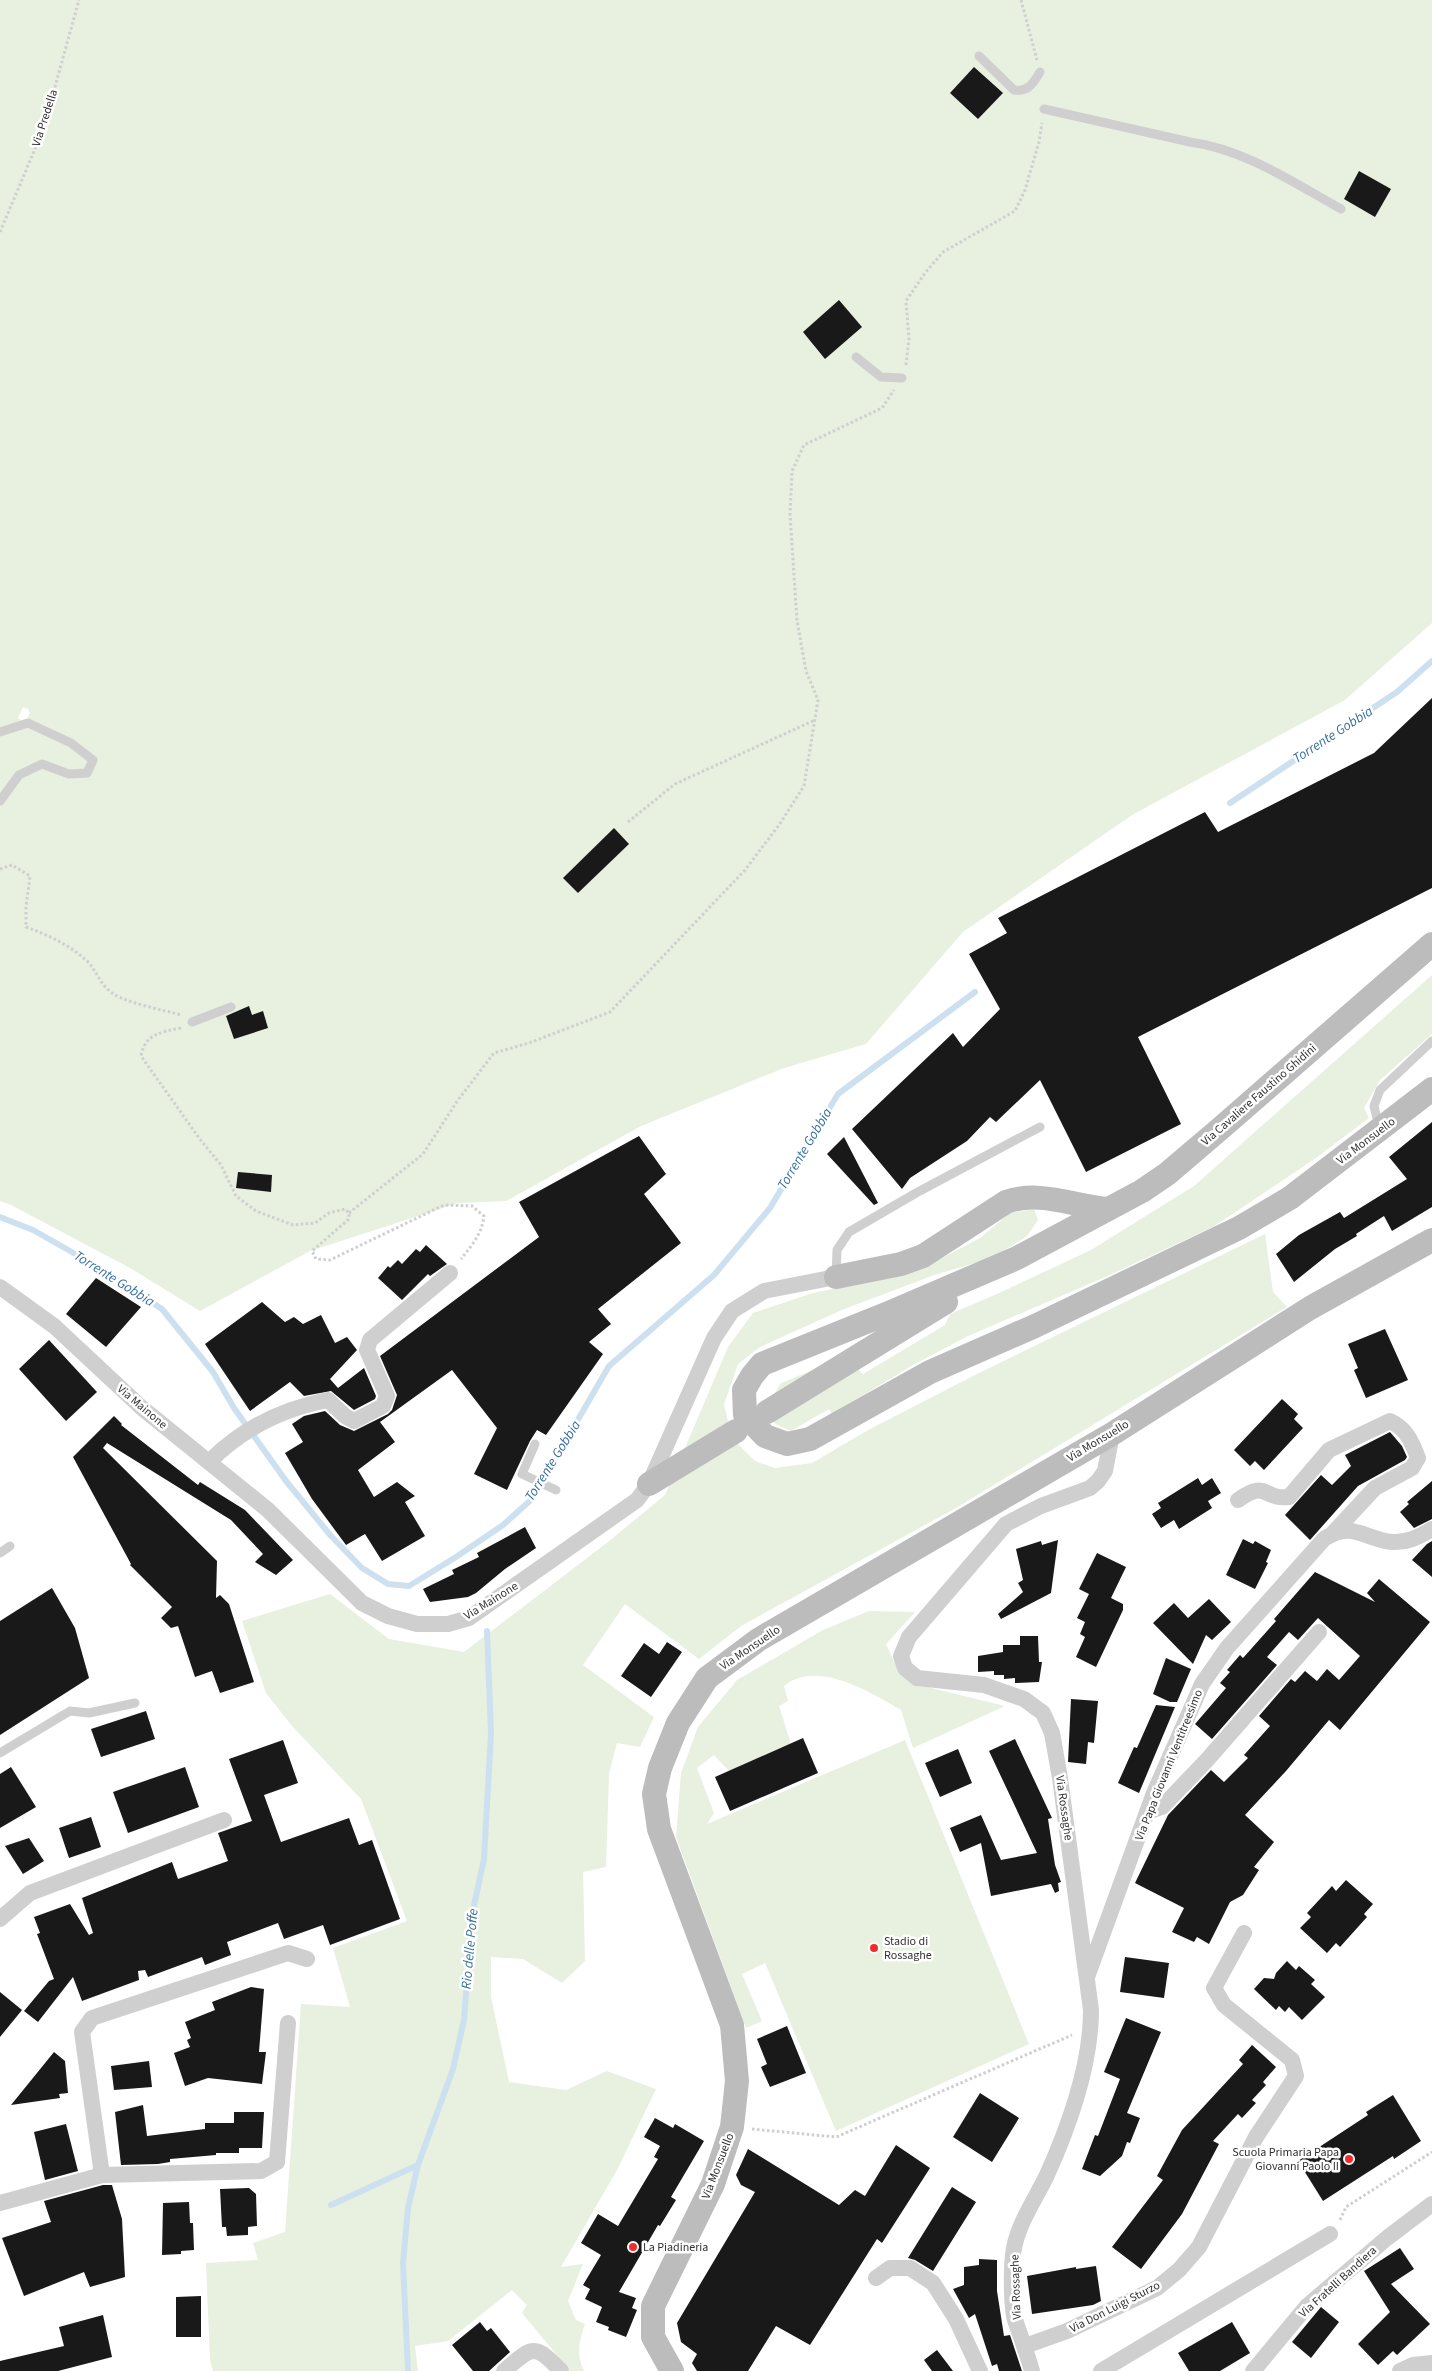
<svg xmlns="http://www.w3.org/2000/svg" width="1432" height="2371" font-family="'Source Sans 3',sans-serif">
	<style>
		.green { fill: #e8f0e0; fill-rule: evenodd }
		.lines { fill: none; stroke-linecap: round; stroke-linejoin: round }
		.stream { stroke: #cce0f0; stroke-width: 6 }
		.building { fill: #191919 }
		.path { stroke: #cfcfcf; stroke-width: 3; stroke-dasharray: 2.5 2.5; stroke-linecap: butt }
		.service { stroke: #cfcfcf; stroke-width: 9 }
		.minor { stroke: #cfcfcf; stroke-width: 16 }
		.secondary { stroke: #bcbcbc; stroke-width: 24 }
		.poi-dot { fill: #f32b2d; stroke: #fff; stroke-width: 2 }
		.labels { text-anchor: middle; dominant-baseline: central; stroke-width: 5; stroke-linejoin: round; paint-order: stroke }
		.street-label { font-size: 12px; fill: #323232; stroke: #fff }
		.poi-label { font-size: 12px; fill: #323232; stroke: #fff; text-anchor: start }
		.water-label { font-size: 14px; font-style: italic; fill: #38709d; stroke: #fff }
	</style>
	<rect width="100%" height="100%" fill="#fff"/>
	<g class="green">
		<path d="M0,0H1432V623L1345,700L1132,815L963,932L866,1044L784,1068L641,1126L506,1201L458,1203L310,1251L200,1311L130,1268L11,1205L0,1201ZM23,707L28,709L30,713L27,719L21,720L18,718Z"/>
		<polygon points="1432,975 1432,1034 1380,1080 1364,1108 1369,1118 1316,1158 1213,1227 1103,1278 966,1337 913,1365 832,1414 829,1409 791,1431 775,1424 769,1403 781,1383 844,1357 863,1374 945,1325 950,1314 997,1294 1091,1250 1194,1186"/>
		<path d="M1034,1209L1038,1220L1027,1236L992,1258L934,1275L842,1310L760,1347L738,1364L724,1404L732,1438L755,1461L775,1468L812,1463L870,1429L977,1374L1265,1234L1273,1292L1287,1307L956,1508L741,1626L699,1659L625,1604L583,1665L654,1717L640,1747L617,1743L609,1773L606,1867L583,1872L585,1961L562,1983L523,1959L491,1957V1997L509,2082L566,2090L607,2071L656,2089L617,2170L561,2267L583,2264L568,2301L576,2320L585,2324C579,2340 576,2356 584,2371H570L522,2313L527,2305L512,2290L448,2341L415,2346L418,2371H213L210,2360L206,2263L258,2260L253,2243L285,2232L301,2004L350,2007L333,1948L407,1921L361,1799L292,1726L266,1693L242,1621L330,1594L389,1639L464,1652L608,1542L665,1495L728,1347L753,1313L813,1293L876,1280L929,1265L980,1238L1010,1213Z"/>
		<path d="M869,1611L915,1612L886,1644L897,1668L931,1688L1005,1706L913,1748L901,1710C870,1692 817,1659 784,1686L788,1701L779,1706L791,1744L729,1771L714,1755L697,1768L714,1813L707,1824L905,1740L1029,2044L836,2131L765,1963L742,1974L762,2021L746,2028L676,1837L681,1773L698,1727L737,1680L823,1630Z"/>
	</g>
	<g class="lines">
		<g class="stream">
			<polyline points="1230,803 1397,692 1432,661"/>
			<polyline points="0,1217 33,1230 93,1264 162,1309 213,1372 234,1408 286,1481 331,1536 362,1568 388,1584 409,1586 456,1557 503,1525 532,1499 609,1366 714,1275 770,1208 838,1094 975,992"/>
			<polyline points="331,2205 418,2165 453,2069 464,2020 472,1915 484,1859 491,1733 487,1631"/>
			<polyline points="408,2371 403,2263 408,2208 418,2165"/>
		</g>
	</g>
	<g class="building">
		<polygon points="974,67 1003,93 978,119 950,93"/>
		<polygon points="1359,171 1391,189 1375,217 1344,199"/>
		<polygon points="839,300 862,327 825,359 803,332"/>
		<polygon points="1432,698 1432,888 1138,1037 1181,1124 1086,1172 1040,1080 996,1122 990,1117 967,1141 910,1178 902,1189 852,1129 953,1033 963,1047 1000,1009 969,954 1007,933 998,918 1205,812 1218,832 1374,753"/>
		<polygon points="614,828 629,844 578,893 563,878"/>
		<polygon points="249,1006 252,1015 263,1011 268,1028 234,1039 226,1016"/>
		<polygon points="1432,1122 1432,1207 1392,1231 1384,1216 1356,1234 1357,1236 1335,1249 1294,1282 1276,1254 1299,1235 1340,1212 1344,1218 1407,1179 1389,1157"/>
		<polygon points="639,1136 666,1174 644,1194 681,1243 598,1309 611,1324 589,1342 603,1354 546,1435 537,1430 530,1441 507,1490 474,1474 497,1428 452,1370 380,1422 395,1442 358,1470 374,1497 397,1482 415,1496 405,1502 425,1536 382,1561 365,1534 346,1545 312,1499 285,1453 303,1442 292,1424 304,1416 325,1411 340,1425 354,1431 388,1414 392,1410 397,1395 380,1356 539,1237 519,1202"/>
		<polygon points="844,1137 878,1203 874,1205 827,1154"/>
		<polygon points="238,1172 272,1175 271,1192 236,1188"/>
		<polygon points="426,1245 447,1264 430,1276 428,1274 402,1300 378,1278 388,1266 390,1268 398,1260 402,1264 416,1249 420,1252"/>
		<polygon points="96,1278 141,1307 106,1347 66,1314"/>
		<polygon points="262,1302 285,1322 294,1317 303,1324 321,1315 335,1343 347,1337 357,1350 330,1379 338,1388 364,1368 376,1396 375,1399 354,1410 331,1391 304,1396 290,1382 250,1411 205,1344"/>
		<polygon points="1385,1329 1408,1380 1366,1398 1354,1370 1358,1368 1348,1344"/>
		<polygon points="49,1340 97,1392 66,1421 19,1369"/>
		<polygon points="1282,1399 1298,1414 1294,1419 1303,1428 1264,1470 1255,1461 1250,1466 1234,1450"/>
		<polygon points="114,1416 122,1424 121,1425 198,1485 200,1482 245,1510 293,1560 276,1575 255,1562 263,1554 231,1520 107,1443 103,1448 217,1561 216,1598 220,1595 229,1604 254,1682 220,1693 212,1671 195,1677 178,1626 171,1628 161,1618 172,1607 130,1565 131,1564 73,1457"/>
		<polygon points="1390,1432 1402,1446 1407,1457 1405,1460 1358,1486 1310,1540 1285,1515 1321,1475 1332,1485 1351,1466 1345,1455"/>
		<polygon points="1198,1478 1202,1485 1212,1478 1221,1493 1208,1501 1212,1508 1179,1529 1174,1520 1161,1528 1152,1514 1161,1508 1158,1503"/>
		<polygon points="1432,1481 1432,1519 1414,1528 1400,1512 1409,1504 1407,1502"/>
		<polygon points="525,1527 536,1548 505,1569 476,1593 468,1597 430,1602 423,1589 454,1574 452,1570 479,1557 477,1553"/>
		<polygon points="1243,1539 1253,1544 1255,1541 1271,1550 1266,1562 1268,1563 1255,1589 1226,1575"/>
		<polygon points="1058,1540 1051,1593 1001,1619 998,1614 1023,1592 1018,1583 1023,1580 1016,1549 1041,1541 1042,1545"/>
		<polygon points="1432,1541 1432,1577 1412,1560 1427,1544"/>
		<polygon points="1097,1553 1126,1567 1111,1598 1123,1604 1123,1610 1096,1667 1076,1657 1085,1637 1080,1634 1085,1622 1077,1618 1089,1594 1079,1589"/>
		<polygon points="1315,1572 1375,1602 1367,1593 1379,1579 1430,1622 1340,1730 1329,1720 1286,1771 1245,1815 1274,1842 1254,1867 1259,1870 1243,1895 1230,1902 1209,1944 1197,1937 1194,1942 1172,1932 1184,1908 1135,1883 1168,1815 1211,1770 1224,1782 1248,1758 1244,1755 1270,1726 1259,1716 1291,1679 1295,1682 1305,1671 1317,1681 1327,1669 1339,1680 1360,1656 1318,1618 1298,1640 1289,1632 1267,1657 1277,1665 1212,1739 1195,1724 1226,1688 1220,1683 1230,1672 1227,1670 1240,1655 1243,1658 1276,1621 1274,1619"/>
		<polygon points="52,1588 75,1628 89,1678 0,1735 0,1621"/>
		<polygon points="1209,1599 1231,1622 1212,1640 1206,1635 1193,1664 1153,1623 1174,1603 1188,1618"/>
		<polygon points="1020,1636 1038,1636 1039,1662 1042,1662 1039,1682 1015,1683 1015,1678 1004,1679 1004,1675 994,1675 994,1671 978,1672 978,1656 1003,1652 1003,1645 1020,1645"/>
		<polygon points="667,1642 682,1652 651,1697 621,1676 644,1643 659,1654"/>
		<polygon points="1166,1658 1191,1669 1177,1702 1170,1702 1153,1694"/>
		<polygon points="1071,1699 1098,1701 1094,1743 1088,1742 1086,1764 1068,1762"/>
		<polygon points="1156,1705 1175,1707 1139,1793 1118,1783 1134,1747 1137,1748"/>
		<polygon points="146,1711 155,1739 101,1757 91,1729"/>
		<polygon points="803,1738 818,1773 730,1811 715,1777"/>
		<polygon points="1015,1739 1052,1818 1048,1819 1055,1865 1061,1882 1058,1883 1059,1891 1055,1893 1051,1884 991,1896 981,1843 960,1852 950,1828 981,1815 1001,1860 1037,1853 989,1751"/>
		<polygon points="283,1740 298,1783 264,1795 281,1842 349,1818 359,1845 372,1840 400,1919 330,1945 323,1925 284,1939 278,1923 227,1942 231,1955 205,1965 202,1957 148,1977 145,1970 138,1971 139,1980 82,2001 73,1977 38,2022 24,2011 49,1981 54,1979 37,1934 40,1933 34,1917 70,1904 89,1935 93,1933 82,1898 172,1862 178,1879 228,1861 218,1833 252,1821 229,1759"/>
		<polygon points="958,1749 972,1783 940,1797 925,1763"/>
		<polygon points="11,1767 36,1807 0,1828 0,1774"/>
		<polygon points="185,1767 199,1807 128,1833 113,1792"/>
		<polygon points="91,1817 101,1847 69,1858 59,1828"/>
		<polygon points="29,1838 44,1861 23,1874 5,1846"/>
		<polygon points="1346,1880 1373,1904 1364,1914 1367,1917 1340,1947 1336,1943 1327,1953 1300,1928 1311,1917 1307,1913 1332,1886 1336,1891"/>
		<polygon points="1125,1957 1169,1963 1164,1998 1120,1992"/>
		<polygon points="1287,1961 1296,1970 1299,1966 1315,1980 1311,1984 1325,1997 1302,2020 1289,2007 1285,2012 1279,2006 1276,2010 1254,1989 1264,1978 1274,1979 1276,1973"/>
		<polygon points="251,1987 264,1989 259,2052 266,2052 262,2084 208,2078 185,2086 174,2053 190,2047 187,2040 191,2038 185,2022 215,2010 212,2002"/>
		<polygon points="0,1992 22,2010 0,2037"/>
		<polygon points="1126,2018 1161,2032 1127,2113 1140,2118 1130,2143 1127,2142 1122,2156 1100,2176 1082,2169 1095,2135 1098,2136 1120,2079 1104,2072"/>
		<polygon points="787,2026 806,2073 770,2087 761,2067 767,2064 757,2039"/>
		<polygon points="1252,2045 1276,2067 1263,2082 1266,2085 1252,2100 1256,2103 1242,2118 1238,2114 1213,2141 1219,2144 1182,2214 1141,2269 1112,2247 1163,2180 1157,2176 1182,2130 1243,2064 1239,2060"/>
		<polygon points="54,2052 65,2061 68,2093 59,2094 60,2098 11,2105"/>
		<polygon points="149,2061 152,2087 114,2090 111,2066"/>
		<polygon points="980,2093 1019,2118 992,2162 953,2137"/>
		<polygon points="1393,2095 1421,2141 1394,2159 1393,2156 1323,2201 1298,2161 1368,2115 1366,2112"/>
		<polygon points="143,2105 147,2136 205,2129 205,2123 234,2123 234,2112 264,2112 262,2148 239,2148 239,2153 216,2153 216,2155 170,2159 170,2162 158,2164 121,2165 115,2112"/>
		<polygon points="655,2118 673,2128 675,2124 704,2141 671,2197 676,2200 660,2226 658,2225 619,2292 636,2298 632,2308 637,2310 626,2337 608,2330 609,2327 596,2322 602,2307 585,2299 590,2289 583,2285 601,2255 581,2243 598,2214 618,2226 658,2159 654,2157 660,2146 644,2137"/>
		<polygon points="66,2124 78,2171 45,2180 34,2132"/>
		<polygon points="896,2145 930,2168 882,2243 877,2239 810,2345 776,2326 748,2371 697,2371 692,2363 697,2354 681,2342 677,2323 755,2192 741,2185 736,2175 748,2149 839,2205 855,2190 865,2196"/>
		<polygon points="103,2185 112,2185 122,2219 125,2277 90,2287 84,2272 24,2296 2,2238 51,2222 44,2201"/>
		<polygon points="952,2187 976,2202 933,2271 915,2260 908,2258"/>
		<polygon points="249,2188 256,2194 257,2226 248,2227 248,2235 227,2236 226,2227 222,2227 220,2189"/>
		<polygon points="189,2202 190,2223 193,2223 194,2250 181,2251 181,2254 162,2255 163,2203"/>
		<polygon points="1400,2248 1414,2269 1391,2284 1430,2324 1397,2355 1393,2351 1378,2365 1358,2344 1390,2312 1364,2271"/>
		<polygon points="979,2259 997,2260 997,2291 1004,2336 1010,2335 1022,2371 999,2371 997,2364 992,2366 975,2314 969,2318 953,2289 964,2285 964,2267 979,2265"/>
		<polygon points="1096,2266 1101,2301 1093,2305 1032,2314 1027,2276 1076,2267 1076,2269"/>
		<polygon points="201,2296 201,2337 176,2337 176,2297"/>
		<polygon points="1321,2307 1339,2322 1311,2358 1292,2342"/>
		<polygon points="103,2315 112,2357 58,2371 0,2371 0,2361 64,2346 59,2327"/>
		<polygon points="480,2322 487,2331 491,2328 510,2352 489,2371 473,2371 452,2345"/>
		<polygon points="1232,2322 1250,2353 1220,2371 1189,2371 1178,2353"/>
		<polygon points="937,2350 953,2371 932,2371 924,2360"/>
	</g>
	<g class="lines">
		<g class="path">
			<polyline points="1021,0 1037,60"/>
			<polyline points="0,232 43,130 79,0"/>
			<polyline points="906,365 909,339 906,301 925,273 943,252 1015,211 1025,190 1039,142 1042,123"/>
			<polyline points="628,822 675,784 815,720"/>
			<path d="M0,869L12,865L30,876L26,907V927C48,935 72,946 89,963C97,973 101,985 112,993C126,1003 164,1010 181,1015"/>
			<path d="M181,1028C161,1032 145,1034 141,1056L199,1138L221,1165L236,1196L256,1211L293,1225L315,1223L329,1213L345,1209L349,1213V1219L312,1251L316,1259L330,1260L444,1205L472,1206L484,1216C482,1234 472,1245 461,1259"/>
			<polyline points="349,1213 423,1154 458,1100 494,1053 529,1043 610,1012 745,870 779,825 804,786 818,700 806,671 797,621 790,514 792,471 804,445 882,408 894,390"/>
			<polyline points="752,2129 836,2137 1072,2035"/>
			<polyline points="1340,2220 1346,2207 1432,2152"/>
		</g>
		<g class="service">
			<path d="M979,56L1014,90C1028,92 1033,84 1040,72"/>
			<path d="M1044,109L1190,142C1244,149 1294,183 1341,209"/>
			<polyline points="856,357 881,377 902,378"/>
			<polyline points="0,732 28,723 71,743 93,760 87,773 69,774 42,764 19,775 0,801"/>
			<polyline points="192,1022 231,1007"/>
			<polyline points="1379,1127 1374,1106 1380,1090 1432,1041"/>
			<polyline points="836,1276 837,1250 849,1232 916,1193 1040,1127"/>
			<polyline points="535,1444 522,1474 556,1490"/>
			<polyline points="0,1553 10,1546"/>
			<polyline points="0,1753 70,1711 89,1713 135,1703"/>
		</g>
		<g class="minor">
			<polyline points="0,1287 54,1326 142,1408 268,1510 362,1603 388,1616 417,1624 448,1624 469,1618 637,1500 649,1484 714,1338 732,1311 764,1291 836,1277"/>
			<path d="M210,1461C243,1428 282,1409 328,1400L345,1416L354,1421L383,1406L387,1396L367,1350L370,1340L450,1273"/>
			<path d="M1238,1500C1268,1479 1262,1500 1289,1497L1329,1450L1390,1421C1406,1428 1412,1442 1418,1458L1412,1468L1375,1488L1334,1532"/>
			<polyline points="1147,1812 1162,1807 1207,1760 1319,1632"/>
			<polyline points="0,1919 30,1893 224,1820"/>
			<path d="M1087,1977L1154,1793L1202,1684L1227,1648L1324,1539C1352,1520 1364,1539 1392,1542C1407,1543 1419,1537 1432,1529"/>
			<polyline points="102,2175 82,2032 92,2018 288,1953 307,1959"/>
			<polyline points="0,2203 102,2175 261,2171 277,2162 288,2023"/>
			<polyline points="876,2278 890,2268 910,2268 933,2283 956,2319 980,2371"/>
			<polyline points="1025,2346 1067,2331 1157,2288 1179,2270 1199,2247 1256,2137 1296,2076 1292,2060 1224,2005 1214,1988 1244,1933"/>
			<path d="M504,2371C532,2347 534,2342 561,2371"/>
			<path d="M1032,2371C1027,2354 1021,2337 1015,2320C1011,2306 1011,2263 1014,2248C1019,2222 1036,2198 1047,2175C1070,2124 1091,2065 1091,2010L1060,1778L1052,1733L1043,1713L1024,1699L984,1685L917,1678L905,1668L901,1656L909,1637L1006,1524L1041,1506L1090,1488L1098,1481L1105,1471L1112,1434"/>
			<polyline points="1101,2371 1330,2234"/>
			<polyline points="1253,2371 1307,2306 1387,2238 1432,2204"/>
			<polyline points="1400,2371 1413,2365 1432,2363"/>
		</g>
		<g class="secondary">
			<polyline points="1432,944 1221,1128 1167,1174 1142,1191 1017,1258 891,1312 762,1364 752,1376 744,1390 745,1415 765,1436 787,1444 810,1439 930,1372 1035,1326 1239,1228 1290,1198 1432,1089"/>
			<path d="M836,1277L901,1264L923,1256L1006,1202C1040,1190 1073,1206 1108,1209"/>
			<polyline points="767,1412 946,1302"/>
			<polyline points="649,1484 736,1431"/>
			<polyline points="672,2371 653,2337 653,2306 713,2184 732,2127 737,2081 732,2025 659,1829 654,1794 660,1768 678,1723 707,1678 758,1640 1112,1434 1310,1308 1432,1240"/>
		</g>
	</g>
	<g class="poi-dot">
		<circle cx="874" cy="1948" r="5"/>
		<circle cx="1349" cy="2159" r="5"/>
		<circle cx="633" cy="2247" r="5"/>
	</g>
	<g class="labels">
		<g class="street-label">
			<text transform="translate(45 118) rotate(-72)">Via Predella</text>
			<text transform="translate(1259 1095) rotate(-41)">Via Cavaliere Faustino Ghidini</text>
			<text transform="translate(1366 1141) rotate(-37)">Via Monsuello</text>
			<text transform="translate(142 1407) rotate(40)">Via Mainone</text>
			<text transform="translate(1098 1441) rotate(-31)">Via Monsuello</text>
			<text transform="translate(491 1601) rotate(-32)">Via Mainone</text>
			<text transform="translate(750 1648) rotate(-34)">Via Monsuello</text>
			<text transform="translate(1169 1765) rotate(-68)">Via Papa Giovanni Ventitreesimo</text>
			<text transform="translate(1064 1808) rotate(82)">Via Rossaghe</text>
			<text transform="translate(718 2166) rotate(-69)">Via Monsuello</text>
			<text transform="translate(1338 2282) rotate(-42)">Via Fratelli Bandiera</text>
			<text transform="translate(1016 2287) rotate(-92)">Via Rossaghe</text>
			<text transform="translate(1115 2307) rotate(-27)">Via Don Luigi Sturzo</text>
		</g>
		<g class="poi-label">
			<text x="884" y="1941">Stadio di<tspan x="884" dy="14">Rossaghe</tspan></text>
			<text x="1339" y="2152" text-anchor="end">Scuola Primaria Papa<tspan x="1339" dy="14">Giovanni Paolo II</tspan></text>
			<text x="643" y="2247">La Piadineria</text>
		</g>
		<g class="water-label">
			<text transform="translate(1333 735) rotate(-33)">Torrente Gobbia</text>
			<text transform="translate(805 1149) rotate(-59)">Torrente Gobbia</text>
			<text transform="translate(114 1279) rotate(32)">Torrente Gobbia</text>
			<text transform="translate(553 1461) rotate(-58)">Torrente Gobbia</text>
			<text transform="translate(470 1949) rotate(-85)">Rio delle Poffe</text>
		</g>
	</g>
</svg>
